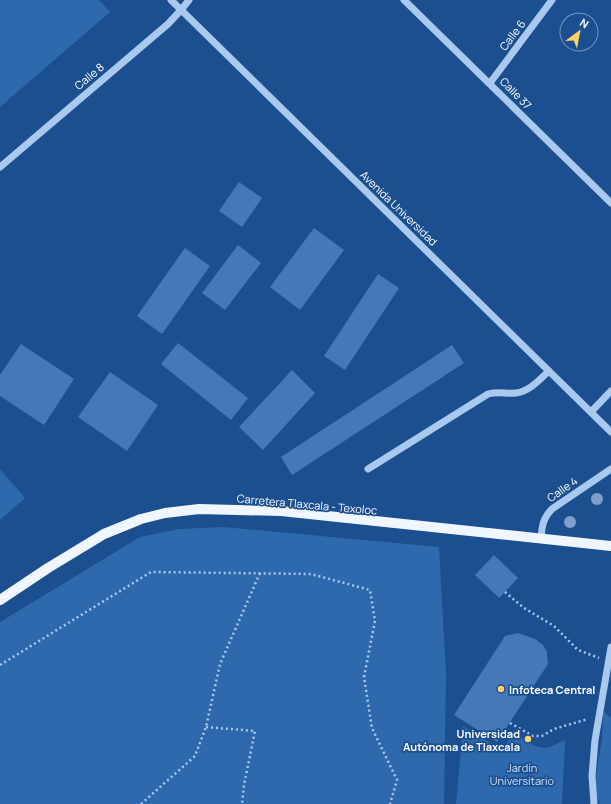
<svg xmlns="http://www.w3.org/2000/svg" width="611" height="804" font-family="Manrope,sans-serif">
	<style>
		.green { fill: #2e69ad }
		.building { fill: #4478b7 }
		.lines { fill: none; stroke-linecap: round; stroke-linejoin: round }
		.path { stroke: #a9c9ee; stroke-width: 2.5; stroke-dasharray: 2 3; stroke-linecap: butt }
		.minor { stroke: #a9c9ee; stroke-width: 7 }
		.major { stroke: #f0f6ff; stroke-width: 10 }
		.tree { fill: #7ea0ca }
		.poi-dot { fill: #ffd166; stroke: #1b4f8f; stroke-width: 1.5 }
		.labels { text-anchor: middle; dominant-baseline: central; stroke-width: 3.5; stroke-linejoin: round; paint-order: stroke }
		.street-label { font-size: 11px; fill: #fff; stroke: #1b4f8f }
		.poi-label { font-size: 11px; font-weight: bold; fill: #fff; stroke: #1b4f8f; text-anchor: start }
		.park-label { font-size: 11px; fill: #cfe3fa; stroke: #1b4f8f }
	</style>
	<rect width="100%" height="100%" fill="#1b4f8f"/>
	<g class="green">
		<polygon points="0,0 99,0 110,12 0,107"/>
		<polygon points="0,469 25,498 0,520"/>
		<polygon points="223,527 439,547 446,674 444,804 0,804 0,622 140,537 179,529"/>
		<polygon points="603,711 611,718 611,804 600,804 597,797 594,787 602,739"/>
		<path d="M463,726L502,750L514,732C525,739 536,751 550,747C555,745 560,742 565,740L562,804H456Z"/>
	</g>
	<g class="building">
		<polygon points="239,182 262,198 242,227 219,211"/>
		<polygon points="314,228 344,250 300,310 270,287"/>
		<polygon points="238,245 261,263 225,310 202,293"/>
		<polygon points="185,248 210,266 162,334 137,316"/>
		<polygon points="378,274 399,288 345,370 324,356"/>
		<polygon points="178,343 248,398 231,420 161,364"/>
		<polygon points="21,344 74,379 44,425 0,396 0,375"/>
		<polygon points="452,345 464,363 292,475 281,457"/>
		<polygon points="292,370 315,393 263,450 239,427"/>
		<polygon points="110,372 158,405 127,451 78,417"/>
		<polygon points="494,555 518,578 499,598 475,575"/>
		<polygon points="518,633 535,639 543,645 547,652 548,664 497,742 454,715 505,636"/>
	</g>
	<g class="lines">
		<g class="path">
			<polyline points="505,592 524,608 554,626 578,650 599,658"/>
			<polyline points="0,665 151,572 311,574 370,590 375,621 364,677 372,728 397,780 390,804"/>
			<polyline points="510,723 533,736 542,736 554,729 588,719"/>
			<polyline points="206,727 255,731 244,785 242,804"/>
			<polyline points="141,804 195,756 206,727 220,664 260,573"/>
		</g>
		<g class="minor">
			<polyline points="171,0 611,432"/>
			<polyline points="404,0 611,203"/>
			<polyline points="490,83 552,0"/>
			<polyline points="0,167 168,24 181,10 189,0"/>
			<polyline points="591,412 611,391"/>
			<path d="M368,469L488,394C498,391 506,394 516,393C529,392 540,379 549,371"/>
			<path d="M541,538C542,526 543,518 552,509L611,469"/>
			<polyline points="594,804 592,776 595,740 611,647"/>
		</g>
		<polyline class="major" points="0,600 48,568 104,534 141,519 165,513 199,509 281,511 611,546"/>
	</g>
	<g class="tree">
		<circle cx="597" cy="499" r="6"/>
		<circle cx="570" cy="522" r="6"/>
	</g>
	<g class="poi-dot">
		<circle cx="501" cy="689" r="4"/>
		<circle cx="528" cy="739" r="4"/>
	</g>
	<g class="labels">
		<g class="street-label">
			<text transform="translate(512 35) rotate(-53)">Calle 6</text>
			<text transform="translate(89 76) rotate(-40)">Calle 8</text>
			<text transform="translate(516 93) rotate(45)">Calle 37</text>
			<text transform="translate(399 208) rotate(44)">Avenida Universidad</text>
			<text transform="translate(562 489) rotate(-35)">Calle 4</text>
			<text transform="translate(307 504) rotate(5)">Carretera Tlaxcala - Texoloc</text>
		</g>
		<g class="poi-label">
			<text x="509" y="689">Infoteca Central</text>
			<text x="520" y="733" text-anchor="end">Universidad<tspan x="520" dy="13">Autónoma de Tlaxcala</tspan></text>
		</g>
		<g class="park-label">
			<text x="522" y="767">Jardín<tspan x="522" dy="13">Universitario</tspan></text>
		</g>
	</g>
	<g transform="translate(579 32) rotate(32)"><circle r="19" fill="#1b4f8f" stroke="#7695bc"/>
	<path d="M0-3L7 15L0 10L-7 15Z" fill="#ffd166"/>
	<text y="-6" font-size="11" font-weight="bold" text-anchor="middle" fill="#ffffff">N</text>
	</g>
</svg>
